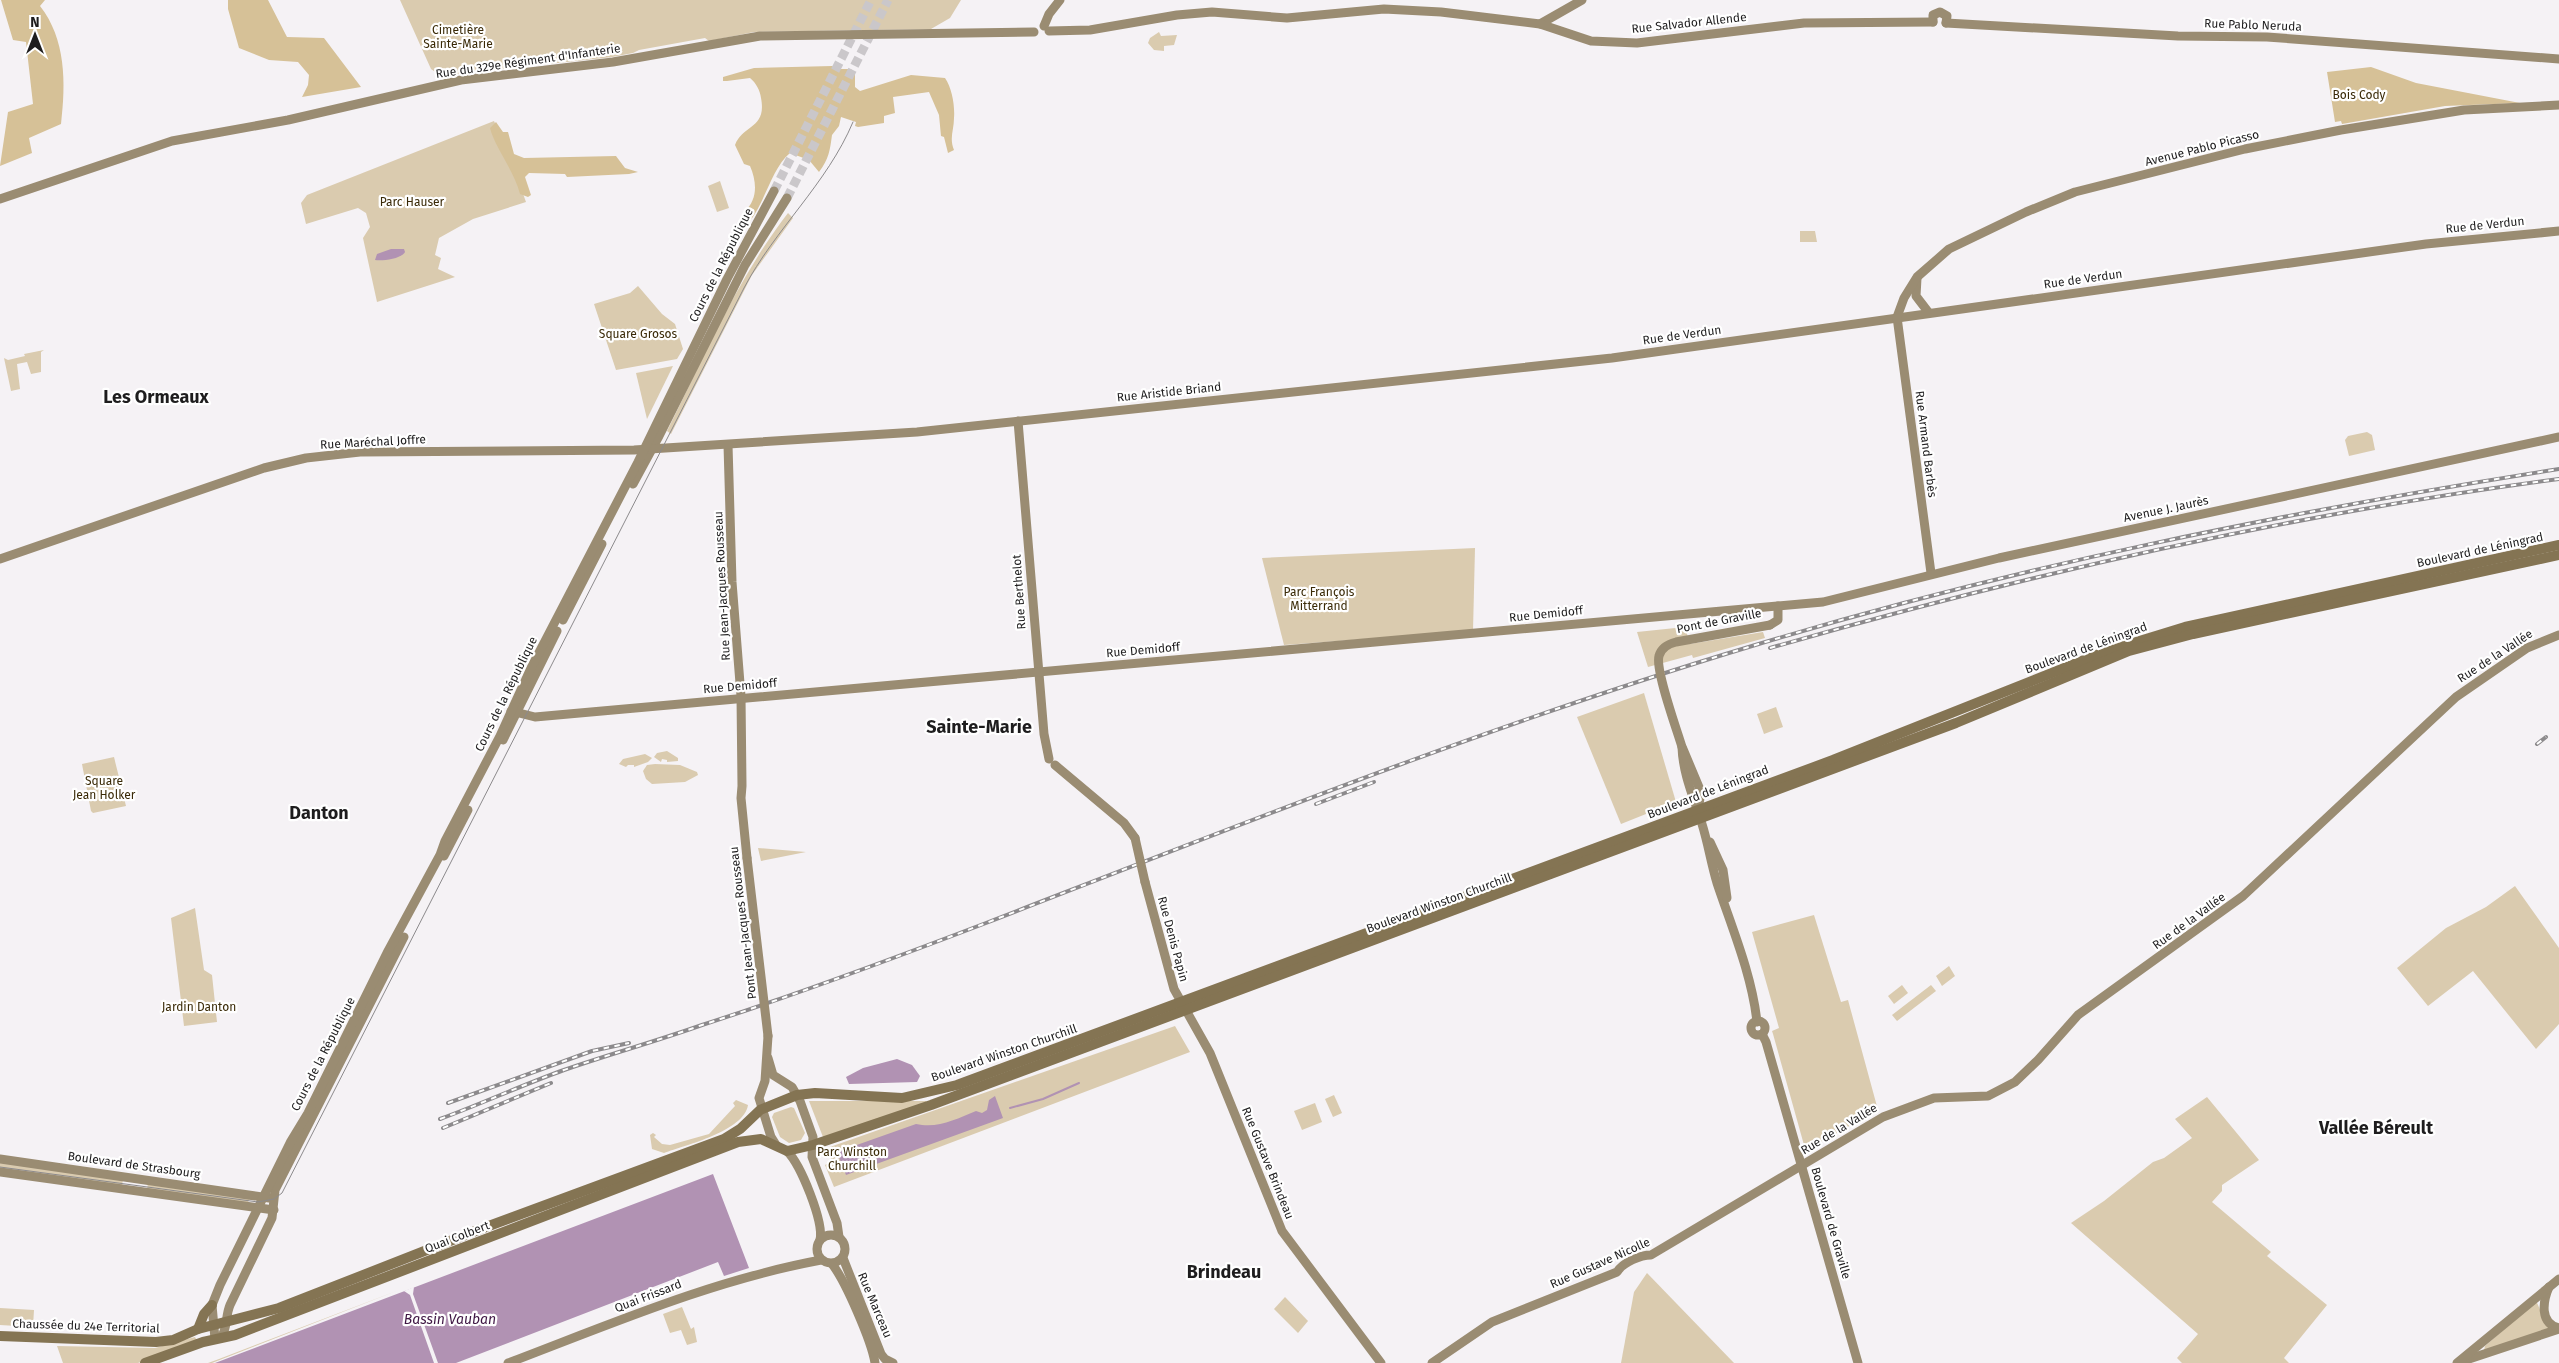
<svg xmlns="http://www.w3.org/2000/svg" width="2559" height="1363" font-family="'Fira Sans',sans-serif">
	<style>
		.green { fill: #dacbaf }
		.forest { fill: #d6c197 }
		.water { fill: #b192b3 }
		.pier { fill: #f5f2f5 }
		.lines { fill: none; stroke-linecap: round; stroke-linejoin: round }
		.stream { stroke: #b192b3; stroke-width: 2 }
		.secondary-tunnel { stroke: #cac7ca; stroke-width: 9; stroke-dasharray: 9 4.5; stroke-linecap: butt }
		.secondary { stroke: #9a8c72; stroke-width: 9 }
		.primary { stroke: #847453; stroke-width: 10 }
		.tram { stroke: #8c8a8c; stroke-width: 1 }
		.rail-casing { stroke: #8c8a8c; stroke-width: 4 }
		.rail { stroke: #fff; stroke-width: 2; stroke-dasharray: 5.5; stroke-linecap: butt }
		.secondary-bridge { stroke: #9a8c72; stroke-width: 9 }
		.labels { text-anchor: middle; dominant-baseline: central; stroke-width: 4.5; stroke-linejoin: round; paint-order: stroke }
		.street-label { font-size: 12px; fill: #1e1d1e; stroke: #fff }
		.park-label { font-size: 12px; fill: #3a2a07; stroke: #fff }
		.water-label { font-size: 14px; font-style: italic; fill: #3e1643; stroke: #fff }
		.district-label { font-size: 18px; font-weight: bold; fill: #1e1d1e; stroke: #fff }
	</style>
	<rect width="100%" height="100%" fill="#f5f2f5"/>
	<g class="green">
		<polygon points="400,0 961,0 950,18 931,29 754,32 709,41 705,38 639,50 633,53 612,57 441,76 431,69"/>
		<polygon points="1159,32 1161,36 1177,35 1174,45 1164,46 1164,51 1154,50 1148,43 1150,38"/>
		<polygon points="494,121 507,149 526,202 473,219 439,238 435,255 441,258 438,269 455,277 377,302 363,238 370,227 366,213 358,208 306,224 301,203 307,195"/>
		<polygon points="720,181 729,208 717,212 708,186"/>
		<path d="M788,213L793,218L752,275L671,434L667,431C704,357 737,279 788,213Z"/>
		<polygon points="1800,231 1815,231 1817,242 1800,242"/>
		<polygon points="638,286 662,314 675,324 683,349 677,359 616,370 594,304 630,293"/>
		<polygon points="44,350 41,352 41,372 31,374 27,362 17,364 20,389 11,391 4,358 8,360 25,356 24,354"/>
		<polygon points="673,366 647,419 636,373"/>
		<polygon points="2367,432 2372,435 2375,450 2349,456 2345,440 2348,436"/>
		<polygon points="1475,548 1473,631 1284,645 1262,558"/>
		<polygon points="1685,627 1690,644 1763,632 1765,638 1693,658 1692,655 1648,667 1637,632"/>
		<polygon points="1644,693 1676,802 1621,824 1577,717"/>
		<polygon points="1776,707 1783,727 1764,734 1757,714"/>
		<polygon points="667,751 678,758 678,761 667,762 667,760 662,759 661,762 654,757 657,753"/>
		<polygon points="645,754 652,758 648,762 634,767 634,765 628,765 626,767 619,764 623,759"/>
		<polygon points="114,757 126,806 93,813 91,811 82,764"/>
		<polygon points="655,764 680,765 697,772 698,775 685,782 652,784 646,779 643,771 647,765"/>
		<polygon points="758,848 806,852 761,861"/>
		<polygon points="2515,886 2559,948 2559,1024 2536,1049 2473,971 2428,1006 2397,968 2446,928 2486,907"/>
		<polygon points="195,908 204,970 212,975 217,1022 184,1026 171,918"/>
		<polygon points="1814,915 1841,1002 1848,1000 1878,1110 1812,1147 1804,1145 1773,1034 1772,1031 1779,1028 1752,932"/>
		<polygon points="1949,966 1955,976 1942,986 1936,976"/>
		<polygon points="1902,985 1908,993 1894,1004 1888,996"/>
		<polygon points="1931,985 1936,991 1897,1021 1892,1015"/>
		<polygon points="1175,1026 1190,1052 834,1187 825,1165 832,1161 827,1148"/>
		<polygon points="1334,1095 1342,1113 1333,1117 1325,1099"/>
		<polygon points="2207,1097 2259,1160 2222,1185 2222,1191 2212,1202 2271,1252 2267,1256 2327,1305 2284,1358 2289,1363 2182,1363 2177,1358 2198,1334 2071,1223 2104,1201 2153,1162 2164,1158 2192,1138 2175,1119"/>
		<path d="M736,1100L748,1105C744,1131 686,1145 664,1153L652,1149L650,1135L653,1133L656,1135L654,1137L662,1144L670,1145L709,1134L735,1106L733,1103Z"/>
		<polygon points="809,1101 926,1101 926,1103 823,1137"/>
		<polygon points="1315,1103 1322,1122 1302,1130 1294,1111"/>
		<polygon points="791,1107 794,1108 805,1133 801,1140 789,1143 780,1137 772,1117 774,1113"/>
		<polygon points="0,1162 123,1178 122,1187 0,1170"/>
		<polygon points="148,1182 252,1195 247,1204 147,1190"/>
		<polygon points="1647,1273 1734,1363 1621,1363 1634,1292"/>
		<polygon points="399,1290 212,1363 208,1363 219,1359"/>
		<polygon points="1285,1297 1308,1321 1298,1333 1274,1309"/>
		<path d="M2536,1301C2543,1313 2541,1324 2556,1329L2484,1350L2485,1346Z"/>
		<polygon points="682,1307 691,1329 694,1327 697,1342 687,1345 681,1330 670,1333 663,1314"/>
		<polygon points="0,1308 34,1310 33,1327 0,1325"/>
		<polygon points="195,1337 197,1341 138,1363 63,1363 57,1346 155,1348"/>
	</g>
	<g class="forest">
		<path d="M1,0H45L40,6C66,39 66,83 61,124L29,138L32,153L0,166L8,112L33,104L26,42L13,40Z"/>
		<polygon points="228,0 268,0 287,37 324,38 361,87 302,97 308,85 309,75 298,62 269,60 239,48 228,9"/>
		<path d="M832,66L836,69H851L855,74V87L860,91L911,75L945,78C952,88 955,106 954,118C954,130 949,138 954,150L948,153L944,137L941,136L939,115L929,92L893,97L895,113L884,116V123L858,127L855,126L856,122L841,117L839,126L832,135C830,150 829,159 819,172L809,160L790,153C772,168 765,202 750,221L746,220L744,212C758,200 757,182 750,166L744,164L735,145C743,124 767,129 761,98C760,90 756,83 750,78L727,81H723V77L754,68Z"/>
		<polygon points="2371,67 2416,83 2520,103 2445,106 2342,124 2341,121 2335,122 2327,72"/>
		<path d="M496,122L503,132H508L514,154L524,158L616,156L625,168L638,172L629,174L567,177L565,174L529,173L525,177L531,195L528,197L520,194C514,170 495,148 490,128Z"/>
	</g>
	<g class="water">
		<path d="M391,249H404L405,252C401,259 383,261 375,260L377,254Z"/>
		<polygon points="897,1059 912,1065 920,1076 917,1082 849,1084 846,1077 863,1068"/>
		<path d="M995,1096L1003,1118L846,1175L837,1152L916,1124C938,1129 956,1119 976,1111L982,1113L987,1110L989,1100Z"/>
		<polygon points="713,1174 749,1268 724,1276 718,1262 456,1363 215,1363"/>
	</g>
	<polygon class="pier" points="414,1287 413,1294 438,1363 434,1363 410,1295 404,1291"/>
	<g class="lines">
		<polyline class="stream" points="1010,1108 1043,1099 1079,1083"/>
		<g class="secondary-tunnel">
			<polyline points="774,191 871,0"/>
			<polyline points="787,198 888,0"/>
		</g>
		<g class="secondary">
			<polyline points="1933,22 1933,15 1940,12 1947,16 1946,23"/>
			<polyline points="1946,23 2178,36 2267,37 2559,59"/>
			<polyline points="1540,24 1582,0"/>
			<polyline points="1044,26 1049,14 1060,0"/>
			<polyline points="1049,31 1090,30 1177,15 1212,12 1287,18 1384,9 1441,12 1540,24 1591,41 1637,43 1804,23 1933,22"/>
			<polyline points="0,199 172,141 288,120 461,80 613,62 760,36 1034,32"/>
			<polyline points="1917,278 1916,296 1929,313"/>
			<polyline points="1018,421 1044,734 1049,759"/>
			<polyline points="728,445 732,582 741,696 742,786 741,798 747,858"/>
			<polyline points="633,484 659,436 745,265 787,198"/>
			<polyline points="0,559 264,468 306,458 360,452 634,450 917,432 1612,358 2426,244 2559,231"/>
			<polyline points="1931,573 1897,317 1904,298 1917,277 1949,249 2026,212 2075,192 2245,149 2341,130 2464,110 2559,105"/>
			<polyline points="563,620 602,544"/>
			<polyline points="1770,625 1778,620 1778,606"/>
			<polyline points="511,711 535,717 1823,602 1999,558 2559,437"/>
			<polyline points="503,740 557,631"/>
			<path d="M1682,747C1683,775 1694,798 1702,824C1708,843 1711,863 1717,883C1732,928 1752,975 1757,1022"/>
			<polyline points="1683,749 1701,792 1698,810"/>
			<polyline points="1055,765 1124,823 1135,838"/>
			<polyline points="1710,842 1723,870 1727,898"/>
			<polyline points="444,856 468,810"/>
			<polyline points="1145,882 1174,989 1210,1053 1282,1231 1381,1363"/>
			<circle cx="1758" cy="1028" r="7"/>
			<polyline points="1762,1034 1766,1042 1858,1363"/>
			<polyline points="768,1036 765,1081 759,1098 771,1137 776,1145"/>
			<polyline points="768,1058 773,1075 792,1087 800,1101 813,1137 812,1157 837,1223 839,1237"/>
			<path d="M787,1151C801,1165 824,1222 820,1240"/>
			<polyline points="0,1159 269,1198"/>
			<polyline points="0,1172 274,1210"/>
			<circle cx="831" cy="1249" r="14"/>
			<polyline points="843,1258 881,1354 885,1359 893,1363"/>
			<path d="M832,1264C845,1280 872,1342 875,1363"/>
			<path d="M2549,1287C2543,1301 2539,1323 2559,1328"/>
			<path d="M221,1338C228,1327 225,1317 230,1305L272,1218L275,1190L404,937"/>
			<polyline points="215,1339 212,1305 220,1285 291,1141 308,1113 387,953 440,855 445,841 500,736 531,668 638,462 727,279 774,191"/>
			<polyline points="2463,1361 2559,1329"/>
			<path d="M508,1363C611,1324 713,1280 821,1260"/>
			<path d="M1432,1363L1492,1322L1617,1272C1623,1262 1641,1255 1651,1255L1883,1117L1934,1098L1988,1096L2015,1082L2038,1060L2078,1015L2243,896L2456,697L2527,648L2559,635"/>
			<polyline points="2457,1363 2559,1279"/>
		</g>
		<g class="primary">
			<polyline points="198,1329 204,1314 212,1305"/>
			<polyline points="0,1336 156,1342 173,1340 198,1329 279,1308 478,1230 724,1139 740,1129 760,1110 797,1095 815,1093 902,1098 957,1085 1833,760 2107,651 2185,627 2559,545"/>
			<polyline points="145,1363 203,1342 235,1335 738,1142 761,1139 787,1151 813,1145 931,1105 1956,723 2129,651 2193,634 2559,555"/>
		</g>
		<path class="tram" d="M0,1167L258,1202L274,1199L282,1193L744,288C775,229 827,184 853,122"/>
		<g class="rail-casing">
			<g id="rail">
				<path d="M1770,648C2028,574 2292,514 2559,479"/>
				<polyline points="2537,744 2546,737"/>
				<polyline points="1316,804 1374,782"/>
				<polyline points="448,1103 592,1051 629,1043"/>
				<path d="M440,1119C481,1104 522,1085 564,1070C610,1054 657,1041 702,1025C798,994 892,959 986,923C1239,825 1492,724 1752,646C2016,566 2287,512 2559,469"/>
				<polyline points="443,1128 551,1083"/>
			</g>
		</g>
		<use href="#rail" class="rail"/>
		<g class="secondary-bridge">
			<path d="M1682,747C1677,730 1655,670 1659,656C1661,648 1668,644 1676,642L1770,625"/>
			<polyline points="1135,838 1145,882"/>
			<polyline points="747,858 768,1036"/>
		</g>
	</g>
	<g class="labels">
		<g class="street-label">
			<text transform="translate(1689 23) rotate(-6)">Rue Salvador Allende</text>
			<text transform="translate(2253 25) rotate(2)">Rue Pablo Neruda</text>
			<text transform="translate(528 61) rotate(-8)">Rue du 329e Régiment d'Infanterie</text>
			<text transform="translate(2202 148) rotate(-14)">Avenue Pablo Picasso</text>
			<text transform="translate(2485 225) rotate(-6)">Rue de Verdun</text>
			<text transform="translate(721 265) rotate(-63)">Cours de la République</text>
			<text transform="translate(2083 279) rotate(-8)">Rue de Verdun</text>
			<text transform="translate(1682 335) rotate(-8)">Rue de Verdun</text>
			<text transform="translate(1169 392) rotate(-6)">Rue Aristide Briand</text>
			<text transform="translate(373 442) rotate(-3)">Rue Maréchal Joffre</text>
			<text transform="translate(1926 444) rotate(83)">Rue Armand Barbès</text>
			<text transform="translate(2166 509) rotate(-12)">Avenue J. Jaurès</text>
			<text transform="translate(2480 550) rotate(-12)">Boulevard de Léningrad</text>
			<text transform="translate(722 586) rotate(-93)">Rue Jean-Jacques Rousseau</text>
			<text transform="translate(1019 592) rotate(-94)">Rue Berthelot</text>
			<text transform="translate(1546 614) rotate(-6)">Rue Demidoff</text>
			<text transform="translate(1719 621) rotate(-11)">Pont de Graville</text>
			<text transform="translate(2086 648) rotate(-20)">Boulevard de Léningrad</text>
			<text transform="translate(1143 650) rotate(-5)">Rue Demidoff</text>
			<text transform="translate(2495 656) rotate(-33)">Rue de la Vallée</text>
			<text transform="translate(740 686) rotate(-5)">Rue Demidoff</text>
			<text transform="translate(506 694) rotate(-64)">Cours de la République</text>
			<text transform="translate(1708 792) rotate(-21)">Boulevard de Léningrad</text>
			<text transform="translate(1439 903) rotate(-20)">Boulevard Winston Churchill</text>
			<text transform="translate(2189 921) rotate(-36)">Rue de la Vallée</text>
			<text transform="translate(743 923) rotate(-97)">Pont Jean-Jacques Rousseau</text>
			<text transform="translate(1173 939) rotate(75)">Rue Denis Papin</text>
			<text transform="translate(1004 1053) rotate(-19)">Boulevard Winston Churchill</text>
			<text transform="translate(323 1054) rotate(-63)">Cours de la République</text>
			<text transform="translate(1839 1129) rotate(-31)">Rue de la Vallée</text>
			<text transform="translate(1268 1163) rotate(68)">Rue Gustave Brindeau</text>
			<text transform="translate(134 1165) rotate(8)">Boulevard de Strasbourg</text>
			<text transform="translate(1831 1223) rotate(74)">Boulevard de Graville</text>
			<text transform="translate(457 1237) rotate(-21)">Quai Colbert</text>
			<text transform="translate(1600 1263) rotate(-24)">Rue Gustave Nicolle</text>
			<text transform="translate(648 1296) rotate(-21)">Quai Frissard</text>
			<text transform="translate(875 1305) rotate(67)">Rue Marceau</text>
			<text transform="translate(86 1326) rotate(2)">Chaussée du 24e Territorial</text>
		</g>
		<g class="park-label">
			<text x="458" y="30">Cimetière<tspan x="458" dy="14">Sainte-Marie</tspan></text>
			<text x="2359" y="95">Bois Cody</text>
			<text x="412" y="202">Parc Hauser</text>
			<text x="638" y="334">Square Grosos</text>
			<text x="1319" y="592">Parc François<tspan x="1319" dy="14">Mitterrand</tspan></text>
			<text x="104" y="781">Square<tspan x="104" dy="14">Jean Holker</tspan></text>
			<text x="199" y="1007">Jardin Danton</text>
			<text x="852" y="1152">Parc Winston<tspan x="852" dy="14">Churchill</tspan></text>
		</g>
		<g class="water-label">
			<text x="450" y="1319">Bassin Vauban</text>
		</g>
		<g class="district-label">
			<text x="156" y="397">Les Ormeaux</text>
			<text x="979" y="727">Sainte-Marie</text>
			<text x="319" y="813">Danton</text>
			<text x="2376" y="1128">Vallée Béreult</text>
			<text x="1224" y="1272">Brindeau</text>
		</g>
	</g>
	<g transform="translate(35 35)" stroke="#ffffff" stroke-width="4" paint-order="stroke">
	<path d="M0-4L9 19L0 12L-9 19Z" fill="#1e1d1e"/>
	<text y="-8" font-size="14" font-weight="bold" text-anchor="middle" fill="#1e1d1e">N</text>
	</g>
</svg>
